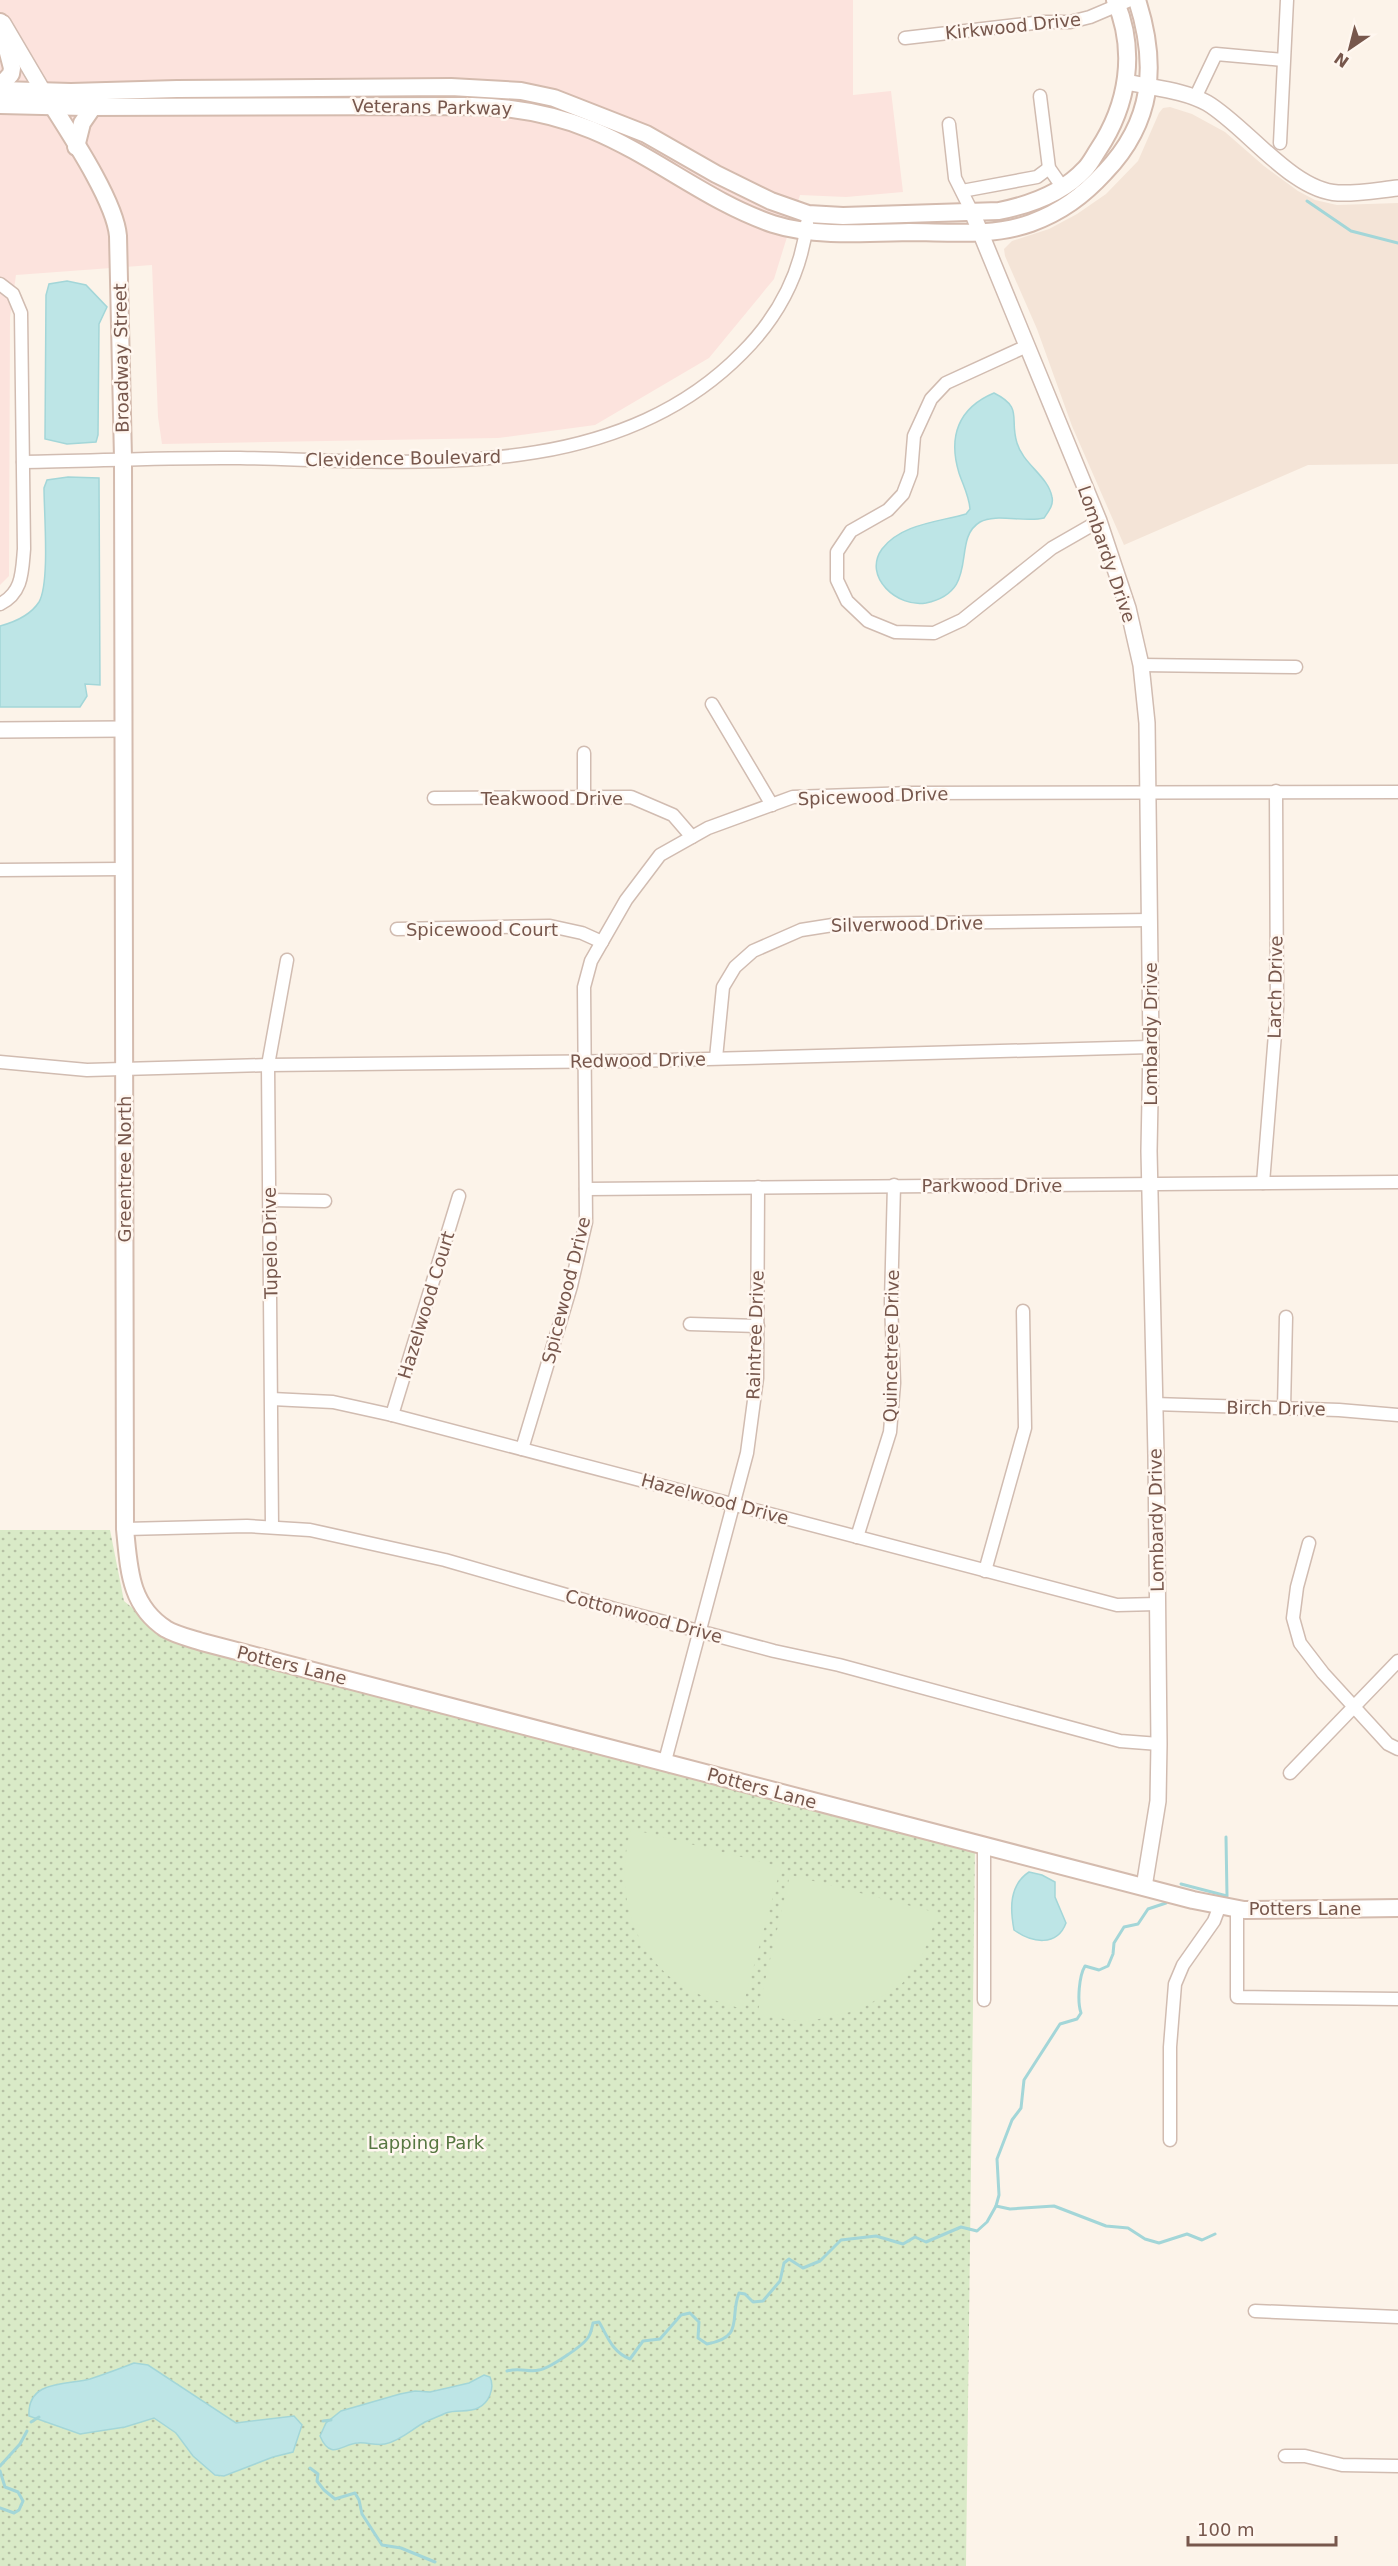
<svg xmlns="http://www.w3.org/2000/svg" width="1398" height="2566" font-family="'DejaVu Sans',sans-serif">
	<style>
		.residential { fill: #f4e4d7 }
		.commercial { fill: #fce3dd }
		.park { fill: url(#park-dots) }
		.pitch { fill: #d9eac7 }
		.water { fill: #bde5e6; stroke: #a3d6d8; stroke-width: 1.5 }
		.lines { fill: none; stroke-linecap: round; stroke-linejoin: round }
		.stream { stroke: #a3d6d8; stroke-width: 3 }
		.minor-casing { stroke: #d1bcb1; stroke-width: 15 }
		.tertiary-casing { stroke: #d1bcb1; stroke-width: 18 }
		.secondary-casing { stroke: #d4bbae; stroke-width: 20 }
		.minor { stroke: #fff; stroke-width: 12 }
		.tertiary { stroke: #fff; stroke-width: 15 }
		.secondary { stroke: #fff; stroke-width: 16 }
		.labels { text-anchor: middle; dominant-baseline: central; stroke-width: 5; stroke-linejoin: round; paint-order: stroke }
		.street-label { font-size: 18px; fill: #77574c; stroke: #fff7f0 }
		.park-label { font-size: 18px; fill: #577741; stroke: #fff7f0 }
	</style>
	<defs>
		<pattern id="park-dots" width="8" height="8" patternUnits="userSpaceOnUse" patternTransform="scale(1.5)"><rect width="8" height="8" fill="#d9eac7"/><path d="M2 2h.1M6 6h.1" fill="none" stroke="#b5c0a4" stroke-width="1.8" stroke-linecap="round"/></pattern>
	</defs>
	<rect width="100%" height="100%" fill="#fcf3e9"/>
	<polygon class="residential" points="1170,107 1192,114 1225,132 1264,166 1298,191 1315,200 1337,205 1398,203 1398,464 1308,465 1124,545 1072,426 1037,329 1005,256 1004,249 1012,241 1049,229 1077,214 1106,194 1138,161 1159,113 1163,108"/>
	<polygon class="commercial" points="0,0 853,0 853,95 891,91 903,192 846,197 800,195 774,279 709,358 595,425 498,438 162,444 158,417 152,265 16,275 10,317 9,576 0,585"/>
	<polygon class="park" points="0,1530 110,1530 124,1601 158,1629 975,1844 966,2566 0,2566"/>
	<g class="pitch">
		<path d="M631,1829L781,1867L742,2009C717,2001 690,1994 670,1977C627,1940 616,1882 631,1829Z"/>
		<polygon points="790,1875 938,1913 922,1956 901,1985 859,2010 806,2022 757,2015"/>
	</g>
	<g class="water">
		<polygon points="67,281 86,285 107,307 99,324 98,435 96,442 67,444 45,439 46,295 49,284"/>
		<path d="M994,393C1024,408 1009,418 1017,443C1023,464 1048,476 1052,497C1054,505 1048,512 1044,518C1026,523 995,513 980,522C950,540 982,591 926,603C898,608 862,577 882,549C901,524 938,522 966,514L970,509C969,496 963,485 959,473C948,437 958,408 994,393Z"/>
		<path d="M68,477L99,478L100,685L85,684L87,696L80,707H0V626C15,622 30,616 39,602C50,583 44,513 44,488L47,480Z"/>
		<path d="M1029,1872L1042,1875L1055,1882V1897L1066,1923C1057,1947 1032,1943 1014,1930C1010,1909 1009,1885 1029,1872Z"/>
		<path d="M134,2363L148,2365L236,2423L294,2416L302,2425L293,2452L273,2457L224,2476L215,2475L193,2456L176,2433L154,2418L125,2427L80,2434L29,2416C27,2379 68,2385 90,2379C105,2374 119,2369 134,2363Z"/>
		<path d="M484,2375L490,2377C495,2388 489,2403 478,2408C468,2413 456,2409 446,2413C440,2416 431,2419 425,2422C412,2429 400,2441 385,2444C376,2446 367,2442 358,2443C343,2443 331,2462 320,2436L326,2423L341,2411L400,2394L415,2391L430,2392L469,2383Z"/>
	</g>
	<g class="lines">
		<g class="stream">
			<polyline points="1307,201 1351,231 1398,243"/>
			<polyline points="1181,1884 1227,1896 1226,1837"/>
			<polyline points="996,2206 1010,2209 1054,2206 1106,2226 1128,2228 1145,2239 1159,2243 1187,2234 1202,2240 1215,2234"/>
			<path d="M507,2371C522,2367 528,2373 539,2370C548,2369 585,2345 589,2336C591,2333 592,2327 593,2323L599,2322C608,2337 612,2352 630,2359L643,2341L660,2339L681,2315L690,2313L699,2322L698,2338L707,2344C745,2337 729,2318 739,2293L745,2294L753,2302L763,2301L780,2281L784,2263L789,2259L803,2268L820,2261L841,2240L876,2236L903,2244L915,2237L926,2242L961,2227L977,2231L987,2222L996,2206L999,2195L997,2159L1012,2120L1021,2108L1024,2080L1060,2024L1077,2019L1081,2013C1077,2001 1079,1976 1085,1966L1099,1970L1108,1966L1113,1954L1114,1943L1124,1927L1138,1924L1148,1909L1166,1903"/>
			<polyline points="323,2421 331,2420"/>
			<polyline points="31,2422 39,2417"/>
			<polyline points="0,2466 20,2444 27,2431"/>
			<polyline points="310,2468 318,2474 317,2481 324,2490 335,2499 355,2493 359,2500 362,2514 382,2545 401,2548 435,2562"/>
			<polyline points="0,2471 5,2487 18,2492 23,2501 19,2510 14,2513 0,2508"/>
		</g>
		<g class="minor-casing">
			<g id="minor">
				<polyline points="905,38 1043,22 1070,22 1090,17 1130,0"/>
				<polyline points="1040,96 1049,168 1063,188"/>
				<polyline points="1195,98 1216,54 1283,60"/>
				<polyline points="949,124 955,178 972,212"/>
				<polyline points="1280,143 1287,0"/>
				<polyline points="962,191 1037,177 1049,168"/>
				<path d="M0,284L13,294L21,313L24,549C22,571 23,593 0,604"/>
				<polyline points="1027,346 946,383 931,399 914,436 911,473 903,494 888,510 851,531 837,552 837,580 847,601 868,621 895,632 934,633 962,620 1052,548 1099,521"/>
				<path d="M23,462C95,461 167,457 240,458C409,461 611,486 742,353C778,317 801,274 807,223"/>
				<polyline points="1141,665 1296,667"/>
				<polyline points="712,704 772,805"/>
				<polyline points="584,753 584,797"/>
				<polyline points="434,798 631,797 673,815 692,837"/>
				<polyline points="0,870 122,869"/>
				<polyline points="397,929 550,926 582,933 602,942"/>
				<polyline points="716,1058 723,987 735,967 753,951 801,930 839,924 1150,920"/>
				<polyline points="0,1062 87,1070 268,1065 632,1061 1151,1047"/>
				<polyline points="1263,1183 1277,1009 1276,791"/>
				<polyline points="586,1189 1398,1182"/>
				<polyline points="270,1200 325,1201"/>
				<polyline points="690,1324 758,1326"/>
				<polyline points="272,1399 333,1402 392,1415 1117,1605 1157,1604"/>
				<polyline points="1154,1404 1339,1410 1398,1415"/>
				<polyline points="1284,1409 1286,1317"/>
				<polyline points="392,1415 459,1196"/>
				<polyline points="522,1449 571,1286 586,1222 584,987 591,961 626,900 660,855 708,828 793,797 911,793 1398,792"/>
				<polyline points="272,1527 268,1065 287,960"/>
				<polyline points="125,1529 247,1526 310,1530 445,1560 615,1609 774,1651 839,1665 1120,1741 1159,1744"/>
				<polyline points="857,1537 890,1432 894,1383 891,1302 894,1185"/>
				<polyline points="1309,1543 1297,1587 1293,1618 1300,1643 1323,1673 1388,1744 1398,1749"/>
				<polyline points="985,1571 1025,1428 1023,1311"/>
				<polyline points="665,1761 747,1453 757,1378 758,1187"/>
				<polyline points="1290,1773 1398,1661"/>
				<polyline points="1237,1908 1237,1997 1398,1999"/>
				<polyline points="984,2000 984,1846"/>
				<polyline points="1170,2140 1170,2047 1175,1984 1183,1965 1214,1921 1220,1905"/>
				<polyline points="1255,2311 1398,2317"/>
				<polyline points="1285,2456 1305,2456 1342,2465 1398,2466"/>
			</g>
		</g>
		<g class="tertiary-casing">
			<g id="tertiary">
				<polyline points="3,23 43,91"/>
				<path d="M1127,82C1152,88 1184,90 1207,103C1246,126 1292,191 1338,193C1357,194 1379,190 1398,188"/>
				<polyline points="972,212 1099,521 1128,608 1141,665 1147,723 1151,1047 1149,1151 1156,1455 1159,1744 1158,1801 1144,1887"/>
				<polyline points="0,730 122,729"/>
			</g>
		</g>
		<g class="secondary-casing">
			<g id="secondary">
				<polyline points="0,22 12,68 11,74 0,86"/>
				<path d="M0,90L71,92L177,89L451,87L521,91L554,98L646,134L716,174L771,201L808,214L843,216L999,211C1029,205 1063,193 1085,169C1090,164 1094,156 1098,150C1128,105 1137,51 1115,0"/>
				<path d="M43,91C64,125 115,199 118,236L123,458L125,1529C129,1568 129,1605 166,1629C176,1635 190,1638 202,1642L1193,1900L1244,1910L1398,1908"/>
				<path d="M0,105L84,107L472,106C514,107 553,114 592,130C655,156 708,202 773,224C813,237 868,233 909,232C949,232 992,237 1031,223C1061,212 1083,196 1105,172C1153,122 1158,65 1137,0"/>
				<polyline points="76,147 82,123 93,107"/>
			</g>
		</g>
		<use href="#minor" class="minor"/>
		<use href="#tertiary" class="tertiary"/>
		<use href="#secondary" class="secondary"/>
	</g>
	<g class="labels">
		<g class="street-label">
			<text transform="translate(1013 26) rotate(-6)">Kirkwood Drive</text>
			<text transform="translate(432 107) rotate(1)">Veterans Parkway</text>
			<text transform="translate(121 358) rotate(-91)">Broadway Street</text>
			<text transform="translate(403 458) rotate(-1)">Clevidence Boulevard</text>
			<text transform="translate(1107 554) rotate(71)">Lombardy Drive</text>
			<text transform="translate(873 796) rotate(-2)">Spicewood Drive</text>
			<text x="552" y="798">Teakwood Drive</text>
			<text transform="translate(907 924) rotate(-1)">Silverwood Drive</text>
			<text x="482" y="929">Spicewood Court</text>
			<text transform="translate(1275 987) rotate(-89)">Larch Drive</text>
			<text transform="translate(1150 1034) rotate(-90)">Lombardy Drive</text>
			<text transform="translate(638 1060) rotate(-1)">Redwood Drive</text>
			<text transform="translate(124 1169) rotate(-90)">Greentree North</text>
			<text x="992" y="1185">Parkwood Drive</text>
			<text transform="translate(270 1243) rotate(-91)">Tupelo Drive</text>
			<text transform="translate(566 1290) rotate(-76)">Spicewood Drive</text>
			<text transform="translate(426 1305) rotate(-73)">Hazelwood Court</text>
			<text transform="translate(755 1335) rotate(-88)">Raintree Drive</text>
			<text transform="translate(891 1346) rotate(-89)">Quincetree Drive</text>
			<text transform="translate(1276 1408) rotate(1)">Birch Drive</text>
			<text transform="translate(715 1499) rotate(15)">Hazelwood Drive</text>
			<text transform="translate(1156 1520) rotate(-91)">Lombardy Drive</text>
			<text transform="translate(644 1616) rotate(15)">Cottonwood Drive</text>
			<text transform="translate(292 1665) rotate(14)">Potters Lane</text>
			<text transform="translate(762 1788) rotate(15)">Potters Lane</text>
			<text x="1305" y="1908">Potters Lane</text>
		</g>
		<g class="park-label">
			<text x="426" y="2142">Lapping Park</text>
		</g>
	</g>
	<g transform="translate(1350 48) rotate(215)" stroke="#fff7f0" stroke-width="4.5" paint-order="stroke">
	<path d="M0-4.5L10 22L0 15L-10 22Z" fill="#77574c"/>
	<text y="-9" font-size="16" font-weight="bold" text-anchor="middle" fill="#77574c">N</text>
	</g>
	<path d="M1188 2536v9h148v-9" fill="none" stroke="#77574c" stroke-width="3"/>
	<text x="1197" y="2536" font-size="18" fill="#77574c" stroke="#fff7f0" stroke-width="4.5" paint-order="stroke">100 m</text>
</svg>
